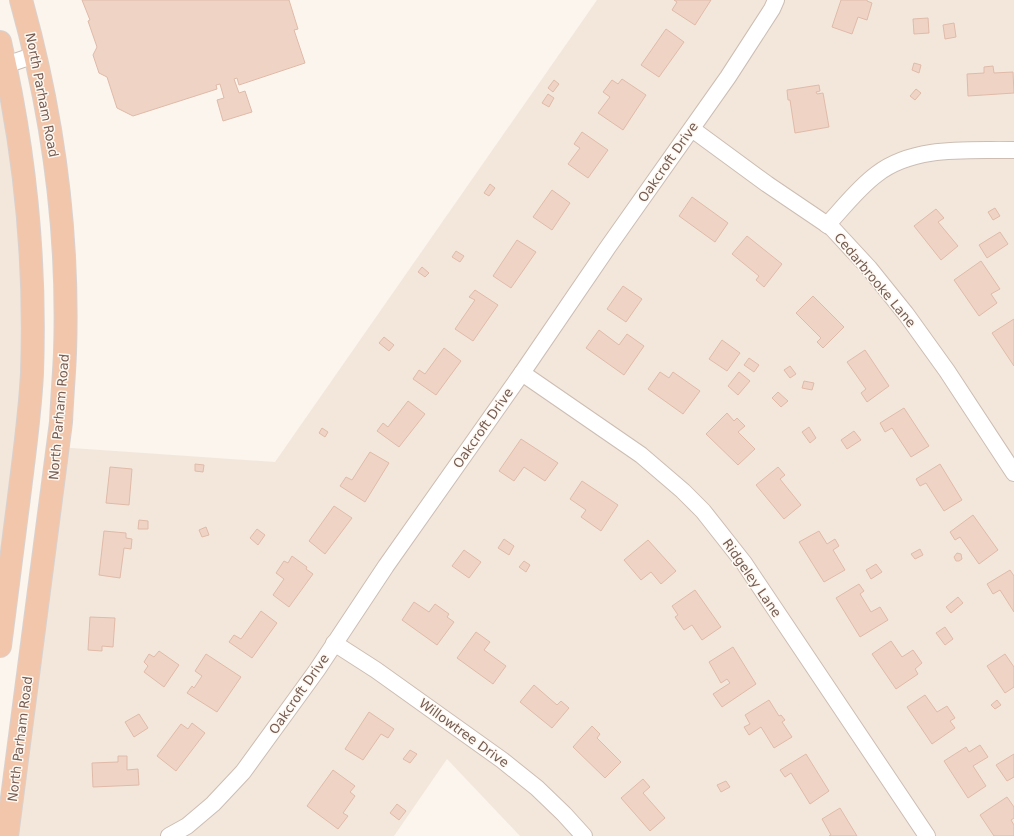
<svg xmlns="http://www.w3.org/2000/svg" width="1014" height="836" font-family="'DejaVu Sans',sans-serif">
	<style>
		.residential { fill: #f3e7dc }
		.building { fill: #efd4c6; stroke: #e0baa8 }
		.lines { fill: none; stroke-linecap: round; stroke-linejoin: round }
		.minor-casing { stroke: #cdbdb3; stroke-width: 18 }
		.trunk-casing { stroke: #d9d1ce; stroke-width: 24 }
		.minor { stroke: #fff; stroke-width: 16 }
		.trunk { stroke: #f2c6ab; stroke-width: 22 }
		.labels { text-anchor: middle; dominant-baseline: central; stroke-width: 3; stroke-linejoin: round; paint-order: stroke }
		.street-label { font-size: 13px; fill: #765c51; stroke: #fef9f3 }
	</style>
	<rect width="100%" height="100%" fill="#fbf5ed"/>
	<g class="residential">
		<polygon points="597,0 1014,0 1014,836 520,836 447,759 394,836 7,836 57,447 275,462"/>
		<polygon points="0,48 33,306 0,644"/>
	</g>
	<g class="building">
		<polygon points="82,0 289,0 298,29 294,30 305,63 239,85 237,78 234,79 239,93 245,91 252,112 223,121 217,100 224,98 220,84 216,85 217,89 133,116 117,108 107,77 99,73 93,55 97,47 88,21 90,20"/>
		<polygon points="674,0 711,0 695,25 672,10 677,2"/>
		<polygon points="841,0 867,0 867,1 872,3 867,20 858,17 852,34 832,27"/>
		<polygon points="928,18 929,33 914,34 913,19"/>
		<polygon points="954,23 956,37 945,39 943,25"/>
		<polygon points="666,29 684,42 659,77 641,65"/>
		<polygon points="914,63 921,65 919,73 912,70"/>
		<polygon points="993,66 994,73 1013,72 1014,93 968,96 967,74 984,73 984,67"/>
		<polygon points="622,79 646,95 623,130 598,113 610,97 603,92 612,80 618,84"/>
		<polygon points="554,80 559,84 553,92 548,88"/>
		<polygon points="819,85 820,91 816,92 817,94 823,93 829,127 795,133 790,100 788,100 787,90"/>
		<polygon points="916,89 921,93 915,100 910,96"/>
		<polygon points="548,94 554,98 549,107 542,103"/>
		<polygon points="582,132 608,150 588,178 568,164 580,148 574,144"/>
		<polygon points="490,184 495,188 489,196 484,193"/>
		<polygon points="552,190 570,203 552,230 533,217"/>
		<polygon points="692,197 728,223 715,242 679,216"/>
		<polygon points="995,208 1000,216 993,220 988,212"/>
		<polygon points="936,209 944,218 938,222 958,246 941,260 914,226"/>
		<polygon points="1000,232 1008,244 987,258 979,245"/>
		<polygon points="747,236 782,264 764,287 756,280 759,276 732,254"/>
		<polygon points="517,240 536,252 511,288 493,276"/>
		<polygon points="456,251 464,256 460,262 452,257"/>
		<polygon points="981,261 1000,289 991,294 997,303 979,316 954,280"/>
		<polygon points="422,267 429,273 425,277 418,272"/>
		<polygon points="623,286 642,299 626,322 607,309"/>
		<polygon points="475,290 498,305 473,341 455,329 475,300 469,297"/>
		<polygon points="813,296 844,327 823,348 817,342 821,338 796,313"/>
		<polygon points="1014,319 1014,366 992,333"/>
		<polygon points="599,330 619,345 627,334 644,346 624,375 586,348"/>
		<polygon points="384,337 394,345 389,351 379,343"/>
		<polygon points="722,340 740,353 727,371 709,359"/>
		<polygon points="444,348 461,361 436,395 413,379 419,370 425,374"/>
		<polygon points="865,350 889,386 867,402 861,393 866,389 847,362"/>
		<polygon points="749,358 759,365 754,372 744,365"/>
		<polygon points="790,366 796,374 790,378 784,370"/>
		<polygon points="660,372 669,378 673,372 700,391 683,414 648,389"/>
		<polygon points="739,372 750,381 738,395 728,386"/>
		<polygon points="804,381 814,383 812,390 802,388"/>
		<polygon points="778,392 788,401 781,407 772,398"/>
		<polygon points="408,401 425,414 399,447 377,431 383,423 388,427"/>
		<polygon points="904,408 929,446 911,457 892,428 885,432 880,423"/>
		<polygon points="727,413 734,421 737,418 745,426 738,432 755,449 738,465 706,434"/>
		<polygon points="809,427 816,438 810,443 802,432"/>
		<polygon points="322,428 328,432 325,437 319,433"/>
		<polygon points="854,431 861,440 847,449 841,440"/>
		<polygon points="521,439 558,463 545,481 524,467 514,481 499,471"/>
		<polygon points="370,452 389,463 365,502 340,486 346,477 352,480"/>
		<polygon points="195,464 204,465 203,472 195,471"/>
		<polygon points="940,464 962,500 944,511 926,483 920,486 916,479"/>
		<polygon points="110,467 132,469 129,505 106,503"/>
		<polygon points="778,467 785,475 780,479 801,505 784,519 756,485"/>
		<polygon points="582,481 618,505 601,531 581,517 586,510 570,499"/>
		<polygon points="334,506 352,518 325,554 309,541"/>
		<polygon points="973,515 998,550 979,564 960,537 955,540 950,532"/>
		<polygon points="139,520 148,521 148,529 138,529"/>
		<polygon points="206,527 209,535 202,537 199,530"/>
		<polygon points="257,529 265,535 258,545 250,538"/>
		<polygon points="104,531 126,533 126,538 132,539 131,549 124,548 120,578 99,575"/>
		<polygon points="819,531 827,544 835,539 839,546 833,550 845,570 824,582 799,542"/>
		<polygon points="504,539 514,546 509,555 498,548"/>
		<polygon points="648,540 676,571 661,584 651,572 641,580 624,560"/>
		<polygon points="920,549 923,555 915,559 911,554"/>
		<polygon points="464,550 481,562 469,578 452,566"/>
		<polygon points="957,553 961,554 962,559 959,561 956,561 954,557"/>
		<polygon points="292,556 307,567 306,569 313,574 289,607 273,595 284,579 276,573 284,561 288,563"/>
		<polygon points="524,561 530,565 526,572 519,567"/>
		<polygon points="876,564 882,572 871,579 866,570"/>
		<polygon points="1010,570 1014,576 1014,612 1000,590 993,594 987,584"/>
		<polygon points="859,584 864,591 860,594 871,612 880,607 888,620 860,637 836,598"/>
		<polygon points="695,590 721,627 702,640 692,625 684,630 675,617 678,615 672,606"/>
		<polygon points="958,597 963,603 951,613 946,607"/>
		<polygon points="414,602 429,612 435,604 449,614 447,617 454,622 437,645 402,620"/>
		<polygon points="261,611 277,623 252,658 229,642 234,635 241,639"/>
		<polygon points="90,617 115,618 113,647 102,646 102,651 88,650"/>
		<polygon points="945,627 953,639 945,645 936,633"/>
		<polygon points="476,632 490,642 484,650 506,666 493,684 457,658"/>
		<polygon points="891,641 902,657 913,650 922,663 915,669 918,674 896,689 872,654"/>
		<polygon points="733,647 756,684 722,707 713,694 730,683 727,679 721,683 709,662"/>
		<polygon points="159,651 179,665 164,687 144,672 148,666 144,662 149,654 154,657"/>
		<polygon points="206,654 241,677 217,712 187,693 192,686 194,688 202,676 195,671"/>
		<polygon points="1005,654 1014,667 1014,687 1005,693 987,666"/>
		<polygon points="534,685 557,705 561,701 569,708 552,728 520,702"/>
		<polygon points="925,695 937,712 947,706 955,718 950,721 955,728 932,744 907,707"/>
		<polygon points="769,700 779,716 781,715 785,720 782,722 792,737 774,748 761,727 749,735 744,727 750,724 745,715"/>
		<polygon points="997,700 1001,705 995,709 991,705"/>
		<polygon points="369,712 394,729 388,738 381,734 363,760 345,749"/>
		<polygon points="139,714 148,728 134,737 125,722"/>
		<polygon points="192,723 205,733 176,771 157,756 181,724 188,729"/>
		<polygon points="592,726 600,734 597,738 621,762 605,778 573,747"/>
		<polygon points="980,745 988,757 973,766 986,786 968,798 944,761 966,747 969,752"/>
		<polygon points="410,750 417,754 410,763 403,759"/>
		<polygon points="806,754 829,791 810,804 791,773 785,777 780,770"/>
		<polygon points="1014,754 1014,777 1007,781 996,765"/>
		<polygon points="118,756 127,756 127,770 138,769 139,785 93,787 92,763 118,762"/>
		<polygon points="333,770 355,786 350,792 355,796 343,813 348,816 338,829 307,806"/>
		<polygon points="643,779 650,787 643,793 665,818 650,831 621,798"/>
		<polygon points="726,781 730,787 721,792 717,785"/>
		<polygon points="1007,797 1014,807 1014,818 1011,820 1014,825 1014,836 994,836 980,815"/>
		<polygon points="397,804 406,811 399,820 390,813"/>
		<polygon points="840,808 857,836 829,836 831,835 822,819"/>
	</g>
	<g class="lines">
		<g class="minor-casing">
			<g id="minor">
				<polyline points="0,67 35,55"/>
				<polyline points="692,129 767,184 832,228 869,268 906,314 947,371 1014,473"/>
				<path d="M827,225C843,208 858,188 877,174C915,145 969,151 1014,150"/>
				<polyline points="522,373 641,455 683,491 703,511 744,563 927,836"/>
				<polyline points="334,643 376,670 502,760 537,788 564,814 584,836"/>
				<polyline points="169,836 187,826 213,804 243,772 317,670 386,566 522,373 608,247 728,77 772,9 776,0"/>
			</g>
		</g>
		<g class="trunk-casing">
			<g id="trunk">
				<path d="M0,42C25,150 36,261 32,373C30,414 24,456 19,497C13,547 6,596 0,646"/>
				<path d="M7,836L61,422C62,399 64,376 65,353C69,234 53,114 21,0"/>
			</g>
		</g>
		<use href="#minor" class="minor"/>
		<use href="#trunk" class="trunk"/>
	</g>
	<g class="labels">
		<g class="street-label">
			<text transform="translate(42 95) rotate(79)">North Parham Road</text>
			<text transform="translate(668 162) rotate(-55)">Oakcroft Drive</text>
			<text transform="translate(875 280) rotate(50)">Cedarbrooke Lane</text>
			<text transform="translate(59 417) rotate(-85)">North Parham Road</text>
			<text transform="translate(483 428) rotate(-55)">Oakcroft Drive</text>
			<text transform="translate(752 578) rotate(55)">Ridgeley Lane</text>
			<text transform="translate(299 694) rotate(-55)">Oakcroft Drive</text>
			<text transform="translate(464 733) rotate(36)">Willowtree Drive</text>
			<text transform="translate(20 739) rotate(-83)">North Parham Road</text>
		</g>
	</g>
</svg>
